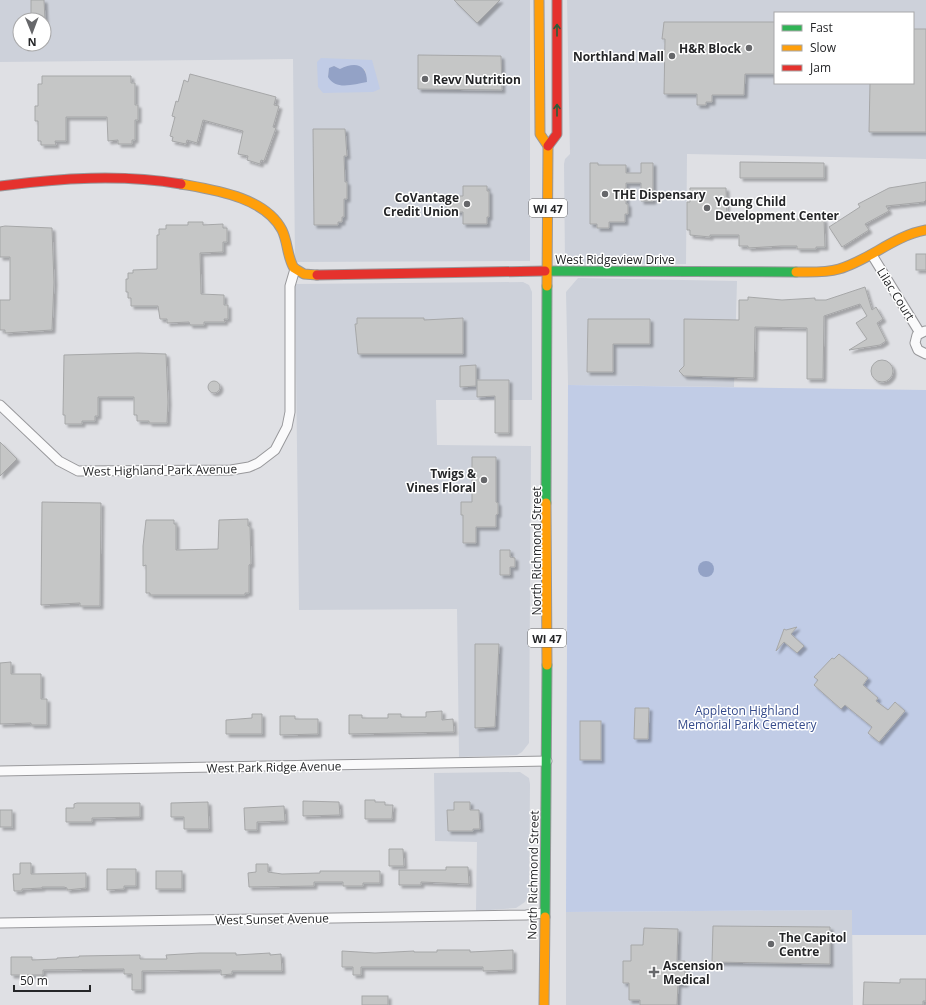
<svg xmlns="http://www.w3.org/2000/svg" width="926" height="1005" font-family="'Open Sans',sans-serif">
	<style>
		.built { fill: #cdd1da; fill-rule: evenodd }
		.green { fill: #c1cce6; fill-rule: evenodd }
		.water { fill: #93a2c6 }
		.building { fill: #c5c6c6; stroke: #a6a7a8; filter: url(#shadow) }
		.lines { fill: none; stroke-linecap: round; stroke-linejoin: round }
		.street-casing { stroke: #98989b; stroke-width: 11 }
		.fast-casing { stroke: #98989b; stroke-width: 11 }
		.slow-casing { stroke: #98989b; stroke-width: 11 }
		.jam-casing { stroke: #98989b; stroke-width: 11 }
		.street { stroke: #fafafb; stroke-width: 9 }
		.fast { stroke: #30b455; stroke-width: 9 }
		.slow { stroke: #ff9f0a; stroke-width: 9 }
		.jam { stroke: #e5322d; stroke-width: 9 }
		.oneway { stroke: #295f3a }
		.poi-dot { fill: #66676a; stroke: #fff; stroke-width: 1.5 }
		.labels { text-anchor: middle; dominant-baseline: central; stroke-width: 3; stroke-linejoin: round; paint-order: stroke }
		.shield { fill: #fff; stroke: #666768; stroke-width: 1 }
		.shield-label { font-size: 11px; font-weight: bold; fill: #252628 }
		.poi-label { font-size: 12px; font-weight: bold; fill: #252628; stroke: #fff; text-anchor: start }
		.street-label { font-size: 12px; fill: #252628; stroke: #fff }
		.park-label { font-size: 12px; fill: #354b8b; stroke: #fff }
	</style>
	<defs>
		<filter id="shadow"><feDropShadow dx="3" dy="3" stdDeviation="1" flood-color="#0004"/></filter>
	</defs>
	<rect width="100%" height="100%" fill="#dfe0e4"/>
	<g class="built">
		<path d="M0,0H530V261L295,262L293,59L0,62ZM20,20H44V44H20Z"/>
		<path d="M567,0H926V159L687,154L686,264H574L565,262L564,164L565,159L570,154ZM775,13H913V83H775Z"/>
		<polygon points="578,278 737,281 734,387 568,385 566,292"/>
		<polygon points="523,282 529,285 532,292 532,400 436,400 437,445 531,446 529,743 522,752 517,755 459,757 457,609 299,610 295,284"/>
		<polygon points="520,772 529,778 530,784 529,893 525,902 516,908 476,911 477,842 435,841 434,773"/>
		<polygon points="852,910 853,1005 566,1005 566,912"/>
	</g>
	<g class="green">
		<path d="M321,58L372,60L380,89L373,92L323,93L318,87L317,62ZM334,66L340,69H365L367,82L328,77L329,68Z"/>
		<polygon points="568,385 926,390 926,935 852,935 852,910 566,912"/>
	</g>
	<g class="water">
		<path d="M334,66L340,69C354,62 367,63 367,82C354,84 336,91 328,77L329,68Z"/>
		<circle cx="706" cy="569" r="8"/>
	</g>
	<g class="building">
		<polygon points="31,0 44,0 45,20 31,20"/>
		<polygon points="454,0 500,0 477,23"/>
		<polygon points="664,22 775,22 775,74 745,74 744,95 712,95 712,102 706,102 706,105 697,105 697,94 664,94 665,39 662,39"/>
		<polygon points="913,29 926,29 926,132 869,132 870,83 913,83"/>
		<polygon points="418,55 501,56 502,90 418,89"/>
		<polygon points="190,74 276,97 274,105 279,106 273,127 276,128 264,161 261,160 260,164 247,160 248,156 238,154 243,131 203,120 197,143 187,140 186,144 172,141 173,137 170,136 175,117 172,116 176,101 178,102 184,80 188,82"/>
		<polygon points="42,76 131,76 131,83 135,83 135,105 138,105 138,120 135,120 135,140 132,140 132,144 118,144 118,140 108,141 107,117 66,117 66,141 55,141 56,145 41,145 41,141 38,141 38,121 35,121 35,106 38,106 38,84 42,84"/>
		<polygon points="313,129 345,129 347,156 344,156 345,182 347,182 347,199 344,199 344,217 342,217 342,222 338,222 338,225 314,225"/>
		<polygon points="740,162 824,163 824,178 740,178"/>
		<polygon points="590,163 598,163 598,165 626,165 626,173 641,173 641,163 653,163 653,201 641,201 641,183 626,183 626,204 628,204 628,214 625,214 625,222 609,222 609,228 597,228 597,224 590,224"/>
		<polygon points="926,182 926,200 924,202 886,206 889,211 865,224 869,230 842,247 829,227 860,207 858,204 889,188"/>
		<polygon points="463,186 487,186 487,191 489,191 489,217 487,217 487,224 463,224 463,212 446,212 446,196 463,196"/>
		<polygon points="690,188 726,188 727,219 824,219 825,247 816,247 816,249 797,249 797,246 781,246 748,248 748,246 739,246 739,235 710,235 710,237 690,235 690,230 687,230 687,202 690,202"/>
		<polygon points="188,222 203,222 203,225 223,224 223,228 227,228 227,242 223,242 223,252 200,253 201,294 224,295 224,305 228,305 228,319 224,319 225,322 204,322 204,325 190,325 189,322 167,323 167,319 160,319 158,306 131,306 131,298 128,298 128,292 126,292 126,279 128,279 128,273 133,273 133,270 157,269 157,235 159,235 159,229 166,229 166,225 188,225"/>
		<polygon points="5,226 52,228 54,282 52,330 5,333 5,330 0,330 0,300 10,300 10,257 0,257 0,227"/>
		<rect x="916" y="254" width="10" height="16"/>
		<polygon points="865,287 872,310 876,307 883,319 877,323 886,341 880,345 849,350 867,339 856,323 867,316 860,304 824,316 823,379 807,379 807,328 755,327 754,378 684,376 679,371 684,366 684,319 739,320 739,300 748,300 748,297 782,300 815,298 815,300 826,300"/>
		<polygon points="357,318 424,318 424,320 463,318 463,354 358,354 355,324 357,324"/>
		<polygon points="588,319 650,319 650,344 613,344 613,372 587,372"/>
		<polygon points="138,353 166,354 168,402 167,423 149,423 149,421 137,421 137,415 134,415 134,397 98,397 98,416 95,416 95,421 82,421 82,424 65,424 65,415 63,415 64,355"/>
		<circle cx="882" cy="371" r="11"/>
		<polygon points="476,365 476,386 460,387 460,366"/>
		<polygon points="477,380 509,380 509,433 495,433 495,396 477,397"/>
		<circle cx="214" cy="387" r="6"/>
		<polygon points="0,442 17,459 0,476"/>
		<polygon points="472,457 496,457 496,502 498,503 498,514 496,515 496,527 476,527 476,543 463,543 463,515 461,515 461,502 472,502"/>
		<polygon points="42,502 101,503 100,606 80,606 80,603 41,605"/>
		<polygon points="248,519 248,526 250,526 251,564 249,565 249,593 245,593 245,595 150,595 150,593 146,593 146,565 143,566 143,546 146,520 174,520 174,524 176,524 176,550 218,549 219,520"/>
		<polygon points="500,550 510,550 510,557 515,558 515,567 510,567 510,575 500,575"/>
		<polygon points="797,627 791,634 804,646 797,653 784,642 776,651 784,629 786,630"/>
		<polygon points="475,644 499,644 495,727 475,728"/>
		<polygon points="839,654 868,678 863,685 878,698 876,701 888,710 895,702 905,711 879,742 868,733 872,727 845,705 841,709 814,685 818,680 814,677 832,658 834,659"/>
		<polygon points="11,662 11,674 41,674 41,699 47,699 47,725 31,725 31,723 0,724 0,663"/>
		<polygon points="635,708 649,708 648,739 634,739"/>
		<polygon points="442,711 442,720 453,719 454,732 349,734 349,715 362,715 362,718 388,718 388,714 401,714 401,717 426,717 426,712"/>
		<polygon points="252,714 262,714 262,734 226,734 226,720 252,718"/>
		<polygon points="280,716 295,716 295,719 318,719 318,734 280,735"/>
		<rect x="580" y="721" width="21" height="39"/>
		<polygon points="365,800 375,800 375,802 385,802 385,805 393,805 392,819 365,819"/>
		<polygon points="303,801 339,802 340,815 303,816"/>
		<polygon points="208,802 209,829 184,829 184,817 171,817 171,803"/>
		<polygon points="454,802 470,802 470,810 479,810 480,829 473,829 473,831 448,831 447,810 454,810"/>
		<polygon points="77,803 140,803 140,817 92,818 92,822 66,822 66,808 74,808 74,804"/>
		<polygon points="284,806 285,821 257,822 257,830 245,830 244,808"/>
		<rect x="0" y="810" width="12" height="17"/>
		<polygon points="389,849 403,849 404,866 389,866"/>
		<polygon points="20,863 31,863 31,874 86,873 86,888 67,890 67,888 64,887 42,887 42,888 22,889 22,891 14,891 13,874 20,874"/>
		<polygon points="256,864 268,864 268,872 282,874 320,873 320,871 380,871 380,883 363,883 363,886 343,886 343,882 314,882 314,886 249,887 248,873 256,872"/>
		<polygon points="446,867 468,867 469,884 421,882 421,885 399,885 399,870 446,870"/>
		<polygon points="107,869 136,869 136,886 124,886 124,889 107,890"/>
		<rect x="156" y="871" width="26" height="18"/>
		<polygon points="713,926 830,927 830,964 712,962"/>
		<polygon points="644,928 678,929 677,961 685,961 685,984 678,984 677,1005 640,1005 640,1000 629,1000 629,983 623,983 623,961 631,961 631,945 643,945"/>
		<polygon points="437,950 470,950 470,952 513,950 513,970 483,971 483,967 361,967 361,975 353,975 353,967 342,967 342,951 375,953 414,951 414,952 437,952"/>
		<polygon points="200,953 236,953 236,955 270,953 270,955 281,954 282,971 232,971 232,974 221,975 221,970 142,971 142,990 132,990 132,974 124,974 124,969 43,970 43,975 11,975 11,957 32,957 32,960 57,959 57,958 79,957 79,956 140,955 140,959 167,959 166,955"/>
		<polygon points="900,979 926,979 926,1001 923,1001 923,1005 863,1005 864,982 900,983"/>
		<rect x="362" y="996" width="26" height="9"/>
	</g>
	<g class="lines">
		<g class="street-casing">
			<g id="street">
				<polyline points="872,255 920,333"/>
				<polyline points="925,331 917,335 915,343 918,350 926,354"/>
				<polyline points="0,405 59,461 78,471 231,470 249,467 258,463 275,450 287,427 290,412 290,286 295,269"/>
				<polyline points="0,771 547,761"/>
				<polyline points="0,923 526,915 544,913"/>
			</g>
		</g>
		<g class="fast-casing">
			<g id="fast">
				<polyline points="545,271 796,272"/>
				<polyline points="546,503 547,286"/>
				<polyline points="545,917 547,665"/>
			</g>
		</g>
		<g class="slow-casing">
			<g id="slow">
				<polyline points="539,0 540,134 548,146 547,286"/>
				<path d="M181,184C214,190 265,197 282,230C288,242 287,257 294,268L304,274L317,275"/>
				<path d="M796,272C811,272 825,273 839,269C870,260 893,236 926,230"/>
				<polyline points="546,503 547,665"/>
				<polyline points="544,1005 545,917"/>
			</g>
		</g>
		<g class="jam-casing">
			<g id="jam">
				<polyline points="548,146 557,134 557,0"/>
				<path d="M0,186C61,178 121,174 181,184"/>
				<polyline points="317,275 545,271"/>
			</g>
		</g>
		<use href="#street" class="street"/>
		<use href="#fast" class="fast"/>
		<use href="#slow" class="slow"/>
		<use href="#jam" class="jam"/>
	</g>
	<defs><path id="oneway-shaft" d="M-6 0H5M1.5-3L5.5 0L1.5 3" fill="none" stroke-width="1.6" stroke-linecap="round" stroke-linejoin="round"/></defs>
	<g class="oneway">
		<use href="#oneway-shaft" transform="translate(557 30) rotate(-90)"/>
		<use href="#oneway-shaft" transform="translate(557 110) rotate(-90)"/>
	</g>
	<g class="poi-dot">
		<circle cx="749" cy="48" r="4"/>
		<circle cx="672" cy="56" r="4"/>
		<circle cx="425" cy="79" r="4"/>
		<circle cx="605" cy="194" r="4"/>
		<circle cx="467" cy="204" r="4"/>
		<circle cx="707" cy="208" r="4"/>
		<circle cx="484" cy="480" r="4"/>
		<circle cx="771" cy="944" r="4"/>
		<path d="M652 966h4v4h4v4h-4v4h-4v-4h-4v-4h4z"/>
	</g>
	<g class="labels">
		<g class="shield">
			<rect x="529" y="199" width="38" height="18" rx="3"/>
			<rect x="528" y="629" width="38" height="18" rx="3"/>
		</g>
		<g class="shield-label">
			<text x="548" y="208">WI 47</text>
			<text x="547" y="638">WI 47</text>
		</g>
		<g class="poi-label">
			<text x="741" y="48" text-anchor="end">H&amp;R Block</text>
			<text x="664" y="56" text-anchor="end">Northland Mall</text>
			<text x="433" y="79">Revv Nutrition</text>
			<text x="613" y="194">THE Dispensary</text>
			<text x="459" y="197" text-anchor="end">CoVantage<tspan x="459" dy="14">Credit Union</tspan></text>
			<text x="715" y="201">Young Child<tspan x="715" dy="14">Development Center</tspan></text>
			<text x="476" y="473" text-anchor="end">Twigs &amp;<tspan x="476" dy="14">Vines Floral</tspan></text>
			<text x="779" y="937">The Capitol<tspan x="779" dy="14">Centre</tspan></text>
			<text x="663" y="965">Ascension<tspan x="663" dy="14">Medical</tspan></text>
		</g>
		<g class="street-label">
			<text x="615" y="259">West Ridgeview Drive</text>
			<text transform="translate(896 294) rotate(58)">Lilac Court</text>
			<text transform="translate(160 470) rotate(-1)">West Highland Park Avenue</text>
			<text transform="translate(536 551) rotate(-90)">North Richmond Street</text>
			<text transform="translate(274 767) rotate(-1)">West Park Ridge Avenue</text>
			<text transform="translate(533 875) rotate(-89)">North Richmond Street</text>
			<text transform="translate(272 919) rotate(-1)">West Sunset Avenue</text>
		</g>
		<g class="park-label">
			<text x="747" y="710">Appleton Highland<tspan x="747" dy="14">Memorial Park Cemetery</tspan></text>
		</g>
	</g>
	<rect x="774" y="12" width="140" height="72" fill="#ffffff" stroke="#a8a8a9"/>
	<rect x="782" y="25" width="20" height="6" fill="#30b455" stroke="#a8a8a9"/>
	<text x="810" y="32" font-size="12" fill="#252628">Fast</text>
	<rect x="782" y="45" width="20" height="6" fill="#ff9f0a" stroke="#a8a8a9"/>
	<text x="810" y="52" font-size="12" fill="#252628">Slow</text>
	<rect x="782" y="65" width="20" height="6" fill="#e5322d" stroke="#a8a8a9"/>
	<text x="810" y="72" font-size="12" fill="#252628">Jam</text>
	<g transform="translate(32 32) rotate(179)"><circle r="19" fill="#ffffff" stroke="#a8a8a9"/>
	<path d="M0-3L7 15L0 10L-7 15Z" fill="#66676a"/>
	<text y="-6" font-size="11" font-weight="bold" text-anchor="middle" fill="#252628">N</text>
	</g>
	<path d="M14 985v6h76v-6" fill="none" stroke="#252628" stroke-width="2"/>
	<text x="20" y="985" font-size="12" fill="#252628" stroke="#ffffff" stroke-width="3" paint-order="stroke">50 m</text>
</svg>
